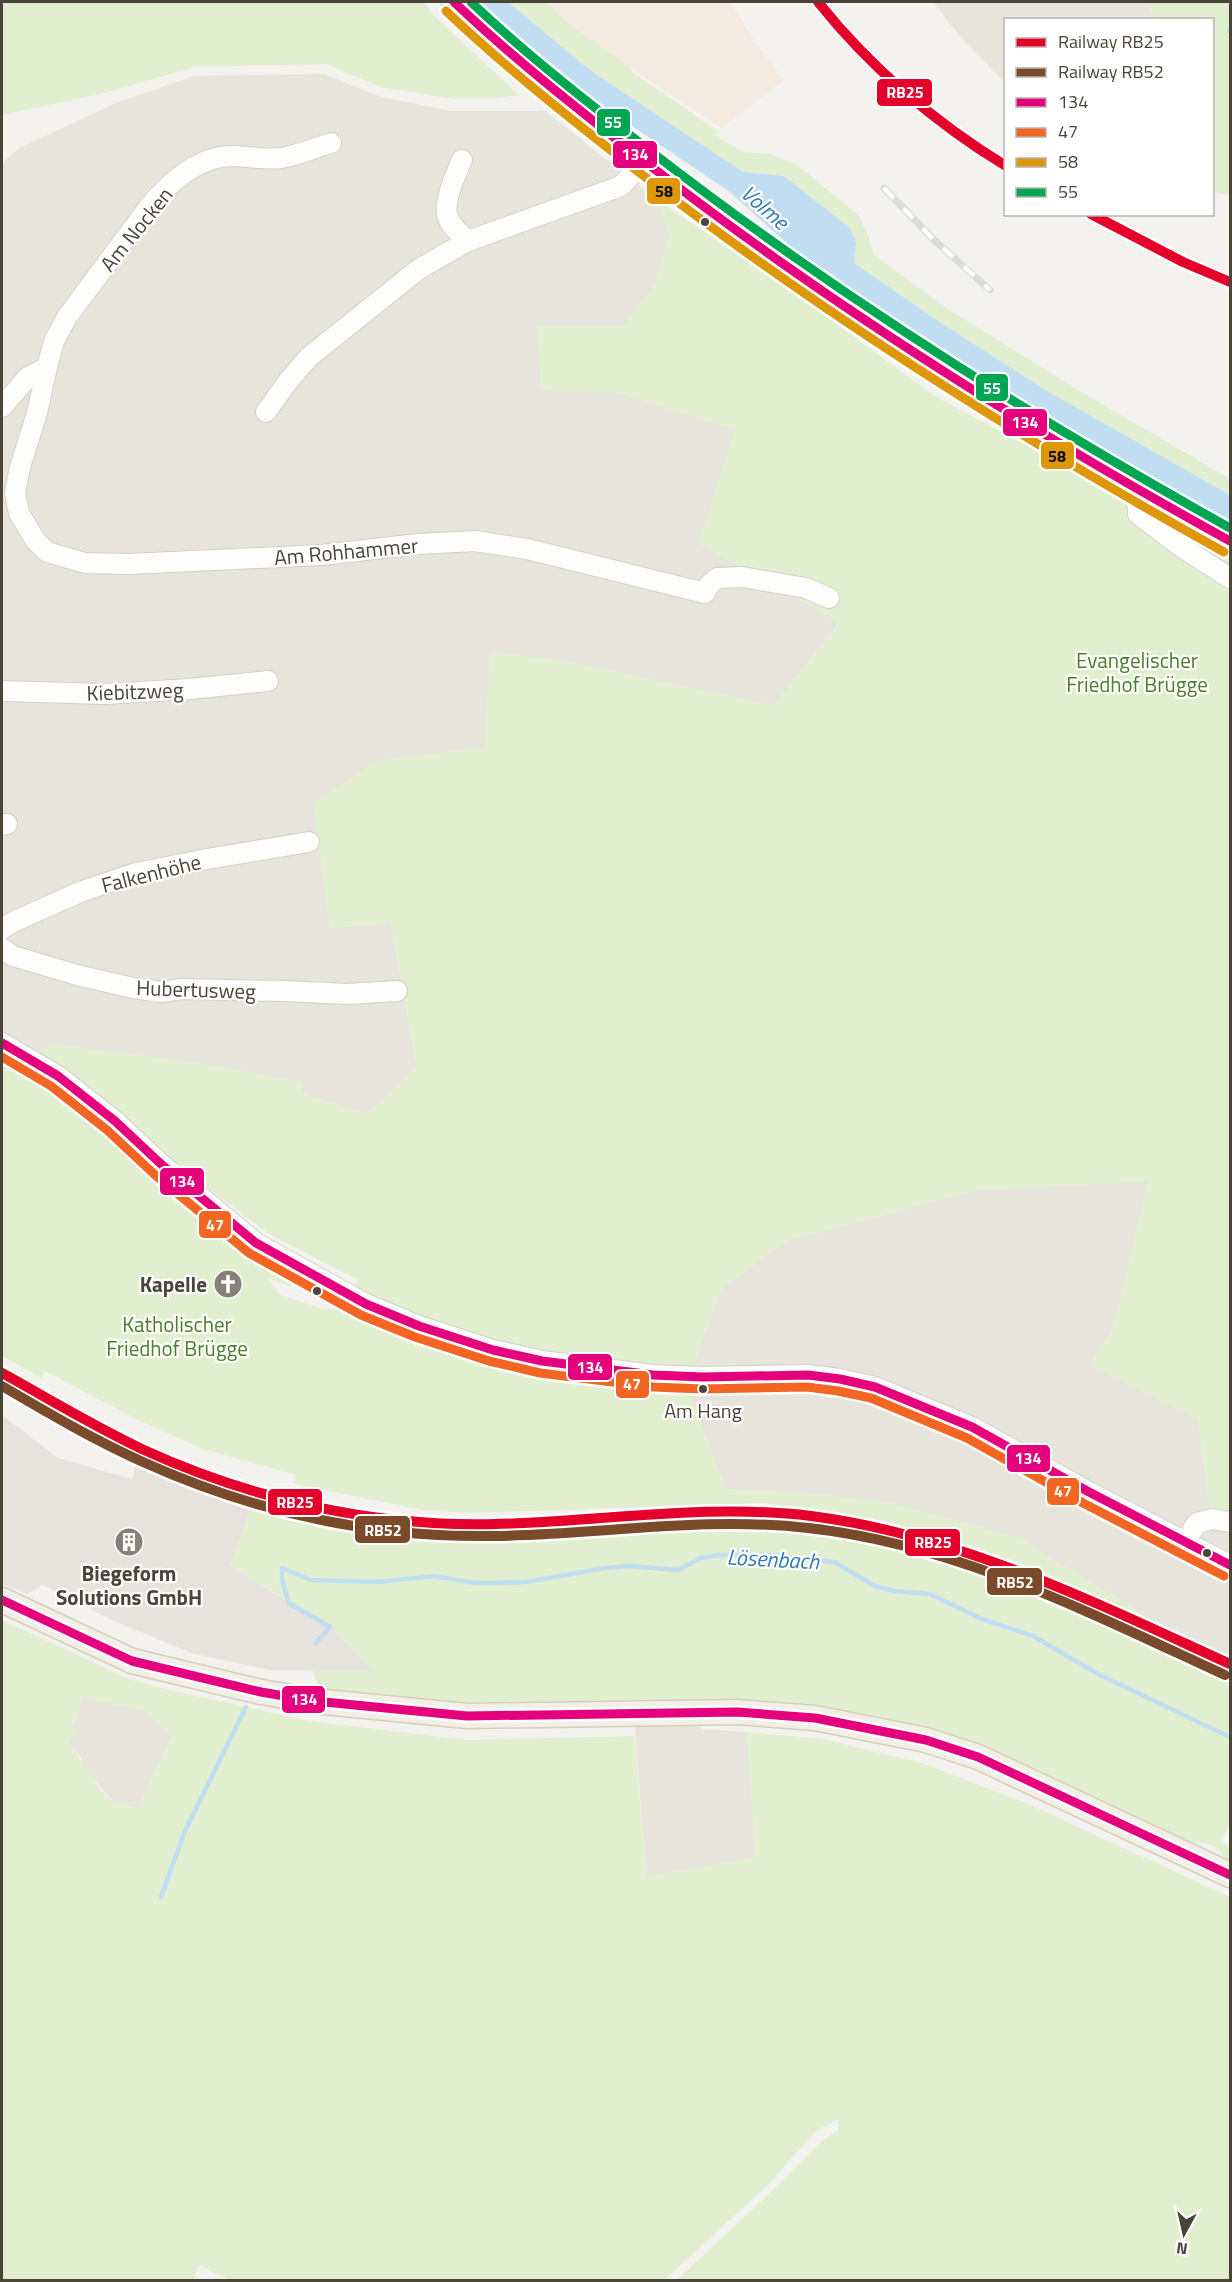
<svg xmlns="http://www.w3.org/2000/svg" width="1232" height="2282" font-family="'Titillium Web',sans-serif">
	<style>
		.residential { fill: #e7e4dc }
		.commercial { fill: #f3ebdf }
		.industrial { fill: #e6e2de }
		.green { fill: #e1eecf; fill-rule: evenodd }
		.water { fill: #c0ddf1 }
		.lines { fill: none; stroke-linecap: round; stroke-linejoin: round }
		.stream { stroke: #c0ddf1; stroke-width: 4.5 }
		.minor-casing { stroke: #d2d0cb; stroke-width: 22 }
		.major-casing { stroke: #d6cebb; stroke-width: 27 }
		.minor { stroke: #fdfdfc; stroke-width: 20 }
		.major { stroke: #f2efe6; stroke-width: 24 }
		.rail-casing { stroke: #dbdbda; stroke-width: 7 }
		.rail { stroke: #fff; stroke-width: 4.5; stroke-dasharray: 14; stroke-linecap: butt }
		.bus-1-casing { stroke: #fff; stroke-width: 14 }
		.bus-2-casing { stroke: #fff; stroke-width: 14 }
		.bus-3-casing { stroke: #fff; stroke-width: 14 }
		.bus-4-casing { stroke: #fff; stroke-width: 14 }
		.bus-1 { stroke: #e5007d; stroke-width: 9 }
		.bus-2 { stroke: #f26522; stroke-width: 9 }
		.bus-3 { stroke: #dd9709; stroke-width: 9 }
		.bus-4 { stroke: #00a651; stroke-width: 9 }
		.rail-1-casing { stroke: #fff; stroke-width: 15 }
		.rail-2-casing { stroke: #fff; stroke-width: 15 }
		.rail-1 { stroke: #e4002b; stroke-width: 10 }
		.rail-2 { stroke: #7a4b2a; stroke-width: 10 }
		.bus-dot { fill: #4b4439; stroke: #fff; stroke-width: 2 }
		.labels { text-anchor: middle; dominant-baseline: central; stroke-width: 4.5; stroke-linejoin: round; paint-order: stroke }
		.bus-label { font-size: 20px; fill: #4b4439; stroke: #fff }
		.street-label { font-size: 21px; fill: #4b4439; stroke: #fff }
		.park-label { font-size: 21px; fill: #4a7f2a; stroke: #fff }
		.poi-label { font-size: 21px; font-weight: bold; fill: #4b4439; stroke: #fff; text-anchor: end }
		.water-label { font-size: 22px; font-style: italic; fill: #2e7ab2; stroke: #fff }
		.line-badge { stroke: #fff; stroke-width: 2 }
		.badge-label { font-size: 16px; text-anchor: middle; font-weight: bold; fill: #fff }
		.pale-badge-label { font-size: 16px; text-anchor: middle; font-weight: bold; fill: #111 }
	</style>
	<rect width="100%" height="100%" fill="#f4f2ee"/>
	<g class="residential">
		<polygon points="933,2 1147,2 1154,19 1006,20 1005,83 959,35"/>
		<polygon points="324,74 381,97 451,111 546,111 657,200 670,234 656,283 624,326 539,326 541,390 617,392 736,430 699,543 840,622 774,706 568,662 490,652 485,747 373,762 330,928 391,923 417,1067 367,1114 300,1093 303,1083 208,1065 52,1044 15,1067 2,1061 2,164 19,148 116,103 194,76"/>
		<polygon points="1149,1181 1114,1326 1091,1365 1198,1419 1210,1510 1230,1514 1230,1660 1186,1640 1016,1537 830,1495 726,1489 691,1400 695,1360 721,1289 786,1241 976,1190"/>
		<polygon points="82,1697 147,1711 172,1736 138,1809 113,1801 83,1768 81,1758 68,1742 77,1732 70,1727 76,1719"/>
		<polygon points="701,1724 702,1729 747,1732 756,1858 646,1877 635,1727"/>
	</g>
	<polygon class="commercial" points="546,2 730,2 754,40 784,80 721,128 601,49 573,27"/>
	<polygon class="industrial" points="2,1415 58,1458 132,1479 137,1460 199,1486 253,1502 231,1565 232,1567 330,1627 376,1672 270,1670 194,1654 114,1621 43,1585 27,1594 2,1584"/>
	<g class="green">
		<polygon points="2,2 424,2 432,14 519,95 497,98 454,99 381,87 326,64 194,67 104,93 2,115"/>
		<polygon points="508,2 546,2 573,27 628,66 633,73 718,131 715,135 743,152 771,154 796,164 858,215 868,235 874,255 945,307 1075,388 1230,479 1230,495 1047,391 938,321 854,263 856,242 850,228 784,176 743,172 591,71"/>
		<polygon points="1147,2 1230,2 1230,195 1213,192 1212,20 1154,19"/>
		<path d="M657,200L778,281L936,397L1230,554V1514L1210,1510L1198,1419L1091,1366L1114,1326L1148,1181L976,1190L786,1241L721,1289L695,1360L691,1400L726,1489L830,1495L893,1503L1016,1537L1186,1640L1004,1558L889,1522L764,1503L469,1513L424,1510L294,1484L296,1475L203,1449L136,1419L45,1371L41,1378L2,1356V1061L15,1067L52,1044L208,1065L303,1082L300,1093L367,1114L417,1066L391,923L329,928L314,804L373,762L485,747L490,652L568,662L774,706L840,623L699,543L735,430L617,392L541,390L538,326H624L656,283L670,234ZM177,1165L269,1234L358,1280L343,1308L323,1309L280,1295L267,1277L290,1287L294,1282L155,1182Z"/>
		<path d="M253,1502C272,1508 292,1516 312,1520C388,1535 466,1541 544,1536C620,1531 695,1515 771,1520C830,1524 904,1538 960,1558C1051,1590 1142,1634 1230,1672V1824L1221,1841L1230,1847L1228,1861C1213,1845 1211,1840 1188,1843L980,1745L889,1719L794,1706L549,1705L433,1702L320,1692L313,1671L376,1672L330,1627L233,1567L231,1565Z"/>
		<path d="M2,1620L129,1679L169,1690L309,1721L467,1740L635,1736L646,1877L756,1858L747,1732L823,1739L921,1763L1026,1803L1230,1897V2280H677L774,2189L822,2141L839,2130L838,2119L816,2131L768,2185L664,2280H229L199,2265L194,2280H2ZM82,1697L147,1711L172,1736L138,1809C131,1807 122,1805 115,1802C97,1793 81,1757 68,1742L78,1732L70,1727L76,1719Z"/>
	</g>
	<polygon class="water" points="477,2 508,2 591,71 743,172 784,176 850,228 856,242 854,263 938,321 1047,391 1230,495 1230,522 1038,414 985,382 913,333 801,256 730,192 595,101 554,71"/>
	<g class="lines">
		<g class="stream">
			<polyline points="1229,31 1230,29"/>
			<polyline points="316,1643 330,1627 289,1603 282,1580 282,1568 311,1580 378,1582 434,1576 474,1583 499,1583 526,1582 605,1568 629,1566 678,1570 701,1558 719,1555 773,1555 834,1562 875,1586 894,1591 930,1594 982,1619 1033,1636 1098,1674 1230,1737"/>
			<polyline points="161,1897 185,1831 246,1707"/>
		</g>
		<g class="minor-casing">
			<g id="minor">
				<path d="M462,160C456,173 444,201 447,215C450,226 460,234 468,241"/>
				<polyline points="47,367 37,413 20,467 15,493 19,513 35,540 47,552 85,563 129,564 321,555 418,544 475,541 527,549 705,593 709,585 717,578 742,577 806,588 829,598"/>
				<path d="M2,407L28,377L47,367L54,341L67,317L149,207C171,181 199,155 235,156C250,157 267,160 282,158C298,155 315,148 331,143"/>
				<polyline points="266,412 289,380 309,357 419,269 468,241 621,186 644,161"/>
				<polyline points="1137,491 1138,514 1180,546 1230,578"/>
				<polyline points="2,691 105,694 190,689 268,681"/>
				<polyline points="2,825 7,824"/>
				<polyline points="2,929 13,922 80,892 136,873 207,859 309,842"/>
				<polyline points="2,948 13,956 77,975 133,988 161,992 181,989 285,991 347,994 397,991"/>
				<polyline points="2,1043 58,1076 115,1121 162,1165 256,1243 366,1304 419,1326 493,1350 542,1361 653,1375 703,1377 808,1375 840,1379 875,1387 972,1427 1089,1492 1230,1565"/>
				<polyline points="1186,1540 1197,1523 1212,1519 1230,1522"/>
			</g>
		</g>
		<g class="major-casing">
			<g id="major">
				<path d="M454,2C506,53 564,97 621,143C811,295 1017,426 1230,541"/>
				<polyline points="2,1600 132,1661 261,1692 314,1701 467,1716 737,1712 815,1718 926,1740 978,1757 1230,1875"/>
			</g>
		</g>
		<use href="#minor" class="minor"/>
		<use href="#major" class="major"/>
		<g class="rail-casing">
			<polyline id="rail" points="884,188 933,239 990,290"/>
		</g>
		<use href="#rail" class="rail"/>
		<g class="bus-1-casing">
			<g id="bus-1">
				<path d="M454,2C514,59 579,110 644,161C828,304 1025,428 1230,541"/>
				<polyline points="2,1043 58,1076 115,1121 162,1165 256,1243 366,1304 419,1326 493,1350 542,1361 653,1375 703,1377 808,1375 840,1379 875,1387 972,1427 1089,1492 1230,1565"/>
				<polyline points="2,1600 132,1661 261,1692 314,1701 467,1716 737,1712 815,1718 926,1740 978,1757 1230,1875"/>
			</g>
		</g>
		<g class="bus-2-casing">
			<polyline id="bus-2" points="2,1057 51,1086 107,1130 154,1174 249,1253 361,1315 415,1337 489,1361 540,1373 653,1387 703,1389 807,1387 838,1391 871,1398 967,1438 1083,1503 1224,1576"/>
		</g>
		<g class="bus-3-casing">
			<path id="bus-3" d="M446,11C506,68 571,119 636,170C821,314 1019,438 1224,552"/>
		</g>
		<g class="bus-4-casing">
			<path id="bus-4" d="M471,2C528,56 591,105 653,153C835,294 1029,416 1230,528"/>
		</g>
		<use href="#bus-1" class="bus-1"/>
		<use href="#bus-2" class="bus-2"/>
		<use href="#bus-3" class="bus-3"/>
		<use href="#bus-4" class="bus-4"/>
		<g class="rail-1-casing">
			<g id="rail-1">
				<path d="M818,2C869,66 935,123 1006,166"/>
				<polyline points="1091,214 1183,262 1230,282"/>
				<path d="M2,1373C49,1399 95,1427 144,1450C254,1500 374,1527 495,1524C600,1522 706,1503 811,1516C960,1535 1096,1603 1230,1664"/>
			</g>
		</g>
		<g class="rail-2-casing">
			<path id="rail-2" d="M2,1386C48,1413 94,1440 143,1462C254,1512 372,1538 493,1536C598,1535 703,1516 808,1528C956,1544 1092,1614 1225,1675"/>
		</g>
		<use href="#rail-1" class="rail-1"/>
		<use href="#rail-2" class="rail-2"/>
	</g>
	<defs>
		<g id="church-disc" transform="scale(1.5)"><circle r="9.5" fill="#868178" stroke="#fff"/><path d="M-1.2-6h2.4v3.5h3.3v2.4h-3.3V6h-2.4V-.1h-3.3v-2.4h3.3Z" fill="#fff"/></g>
		<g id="building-disc" transform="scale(1.5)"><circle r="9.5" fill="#868178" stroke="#fff"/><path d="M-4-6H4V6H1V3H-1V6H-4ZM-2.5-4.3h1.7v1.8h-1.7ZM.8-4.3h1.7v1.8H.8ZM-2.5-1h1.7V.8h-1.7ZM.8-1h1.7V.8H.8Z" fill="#fff"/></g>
	</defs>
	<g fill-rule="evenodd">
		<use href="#church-disc" x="228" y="1284"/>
		<use href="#building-disc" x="129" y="1542"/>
	</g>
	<g class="bus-dot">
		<circle cx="705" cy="222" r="5"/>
		<circle cx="317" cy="1291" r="5"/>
		<circle cx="703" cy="1389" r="5"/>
		<circle cx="1207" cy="1553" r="5"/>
	</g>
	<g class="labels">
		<g class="bus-label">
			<text x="703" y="1410">Am Hang</text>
		</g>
		<g class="street-label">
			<text transform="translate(136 229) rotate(-51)">Am Nocken</text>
			<text transform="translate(346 551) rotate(-5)">Am Rohhammer</text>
			<text transform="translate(135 691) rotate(-2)">Kiebitzweg</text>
			<text transform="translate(151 873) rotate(-14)">Falkenhöhe</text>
			<text transform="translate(196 989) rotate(2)">Hubertusweg</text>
		</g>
		<g class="park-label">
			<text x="1137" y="660">Evangelischer<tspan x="1137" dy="24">Friedhof Brügge</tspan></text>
			<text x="177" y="1324">Katholischer<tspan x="177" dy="24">Friedhof Brügge</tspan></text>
		</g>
		<g class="poi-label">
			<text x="207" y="1284">Kapelle</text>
			<text x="129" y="1573" text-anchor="middle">Biegeform<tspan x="129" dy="24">Solutions GmbH</tspan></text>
		</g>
		<g class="water-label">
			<text transform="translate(765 207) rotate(41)">Volme</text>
			<text transform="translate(773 1559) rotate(3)">Lösenbach</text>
		</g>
	</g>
	<g class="line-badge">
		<rect x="876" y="78" width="57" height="29" rx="6" fill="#e4002b"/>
		<rect x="596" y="108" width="35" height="29" rx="6" fill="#00a651"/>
		<rect x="612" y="140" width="46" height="29" rx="6" fill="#e5007d"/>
		<rect x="646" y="177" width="35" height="28" rx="6" fill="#dd9709"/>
		<rect x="975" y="373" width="34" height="29" rx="6" fill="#00a651"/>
		<rect x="1002" y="408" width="46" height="29" rx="6" fill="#e5007d"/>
		<rect x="1040" y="441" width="35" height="29" rx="6" fill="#dd9709"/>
		<rect x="159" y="1167" width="46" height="29" rx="6" fill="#e5007d"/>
		<rect x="198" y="1210" width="34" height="29" rx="6" fill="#f26522"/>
		<rect x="567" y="1353" width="46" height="28" rx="6" fill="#e5007d"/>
		<rect x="615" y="1370" width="35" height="29" rx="6" fill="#f26522"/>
		<rect x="1006" y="1444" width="45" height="29" rx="6" fill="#e5007d"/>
		<rect x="1046" y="1477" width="34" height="29" rx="6" fill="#f26522"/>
		<rect x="267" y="1488" width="56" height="28" rx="6" fill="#e4002b"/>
		<rect x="354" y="1515" width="57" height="29" rx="6" fill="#7a4b2a"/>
		<rect x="904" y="1528" width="57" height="29" rx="6" fill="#e4002b"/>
		<rect x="986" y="1567" width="57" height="29" rx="6" fill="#7a4b2a"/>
		<rect x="281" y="1685" width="45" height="29" rx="6" fill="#e5007d"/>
	</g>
	<g class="badge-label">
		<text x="905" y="98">RB25</text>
		<text x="613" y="128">55</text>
		<text x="635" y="160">134</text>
		<text x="992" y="394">55</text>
		<text x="1025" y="428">134</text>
		<text x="182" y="1187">134</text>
		<text x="215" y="1231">47</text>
		<text x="590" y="1373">134</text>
		<text x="632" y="1390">47</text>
		<text x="1028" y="1464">134</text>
		<text x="1063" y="1497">47</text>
		<text x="295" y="1508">RB25</text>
		<text x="383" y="1536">RB52</text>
		<text x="933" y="1548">RB25</text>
		<text x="1015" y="1588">RB52</text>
		<text x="304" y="1705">134</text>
	</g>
	<g class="pale-badge-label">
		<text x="664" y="197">58</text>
		<text x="1057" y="462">58</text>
	</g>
	<rect width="1232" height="2282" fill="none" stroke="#4b4439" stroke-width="6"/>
	<rect x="1004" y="18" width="210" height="198" fill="#ffffff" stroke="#b7b4b0" stroke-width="1.5"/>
	<rect x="1016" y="38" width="30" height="9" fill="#e4002b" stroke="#b7b4b0" stroke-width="1.5"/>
	<text x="1058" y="48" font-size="18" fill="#4b4439">Railway RB25</text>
	<rect x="1016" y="68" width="30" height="9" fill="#7a4b2a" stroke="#b7b4b0" stroke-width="1.5"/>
	<text x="1058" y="78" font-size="18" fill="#4b4439">Railway RB52</text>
	<rect x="1016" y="98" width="30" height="9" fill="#e5007d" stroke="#b7b4b0" stroke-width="1.5"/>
	<text x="1058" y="108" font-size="18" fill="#4b4439">134</text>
	<rect x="1016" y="128" width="30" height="9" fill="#f26522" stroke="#b7b4b0" stroke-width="1.5"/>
	<text x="1058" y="138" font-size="18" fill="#4b4439">47</text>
	<rect x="1016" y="158" width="30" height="9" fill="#dd9709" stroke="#b7b4b0" stroke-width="1.5"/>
	<text x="1058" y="168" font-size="18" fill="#4b4439">58</text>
	<rect x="1016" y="188" width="30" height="9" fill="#00a651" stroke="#b7b4b0" stroke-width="1.5"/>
	<text x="1058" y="198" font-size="18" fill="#4b4439">55</text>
	<g transform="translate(1184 2234) rotate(188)" stroke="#ffffff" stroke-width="4.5" paint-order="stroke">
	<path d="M0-4.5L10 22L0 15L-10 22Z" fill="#4b4439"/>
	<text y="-9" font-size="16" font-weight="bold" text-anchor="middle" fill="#4b4439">N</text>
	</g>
</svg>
